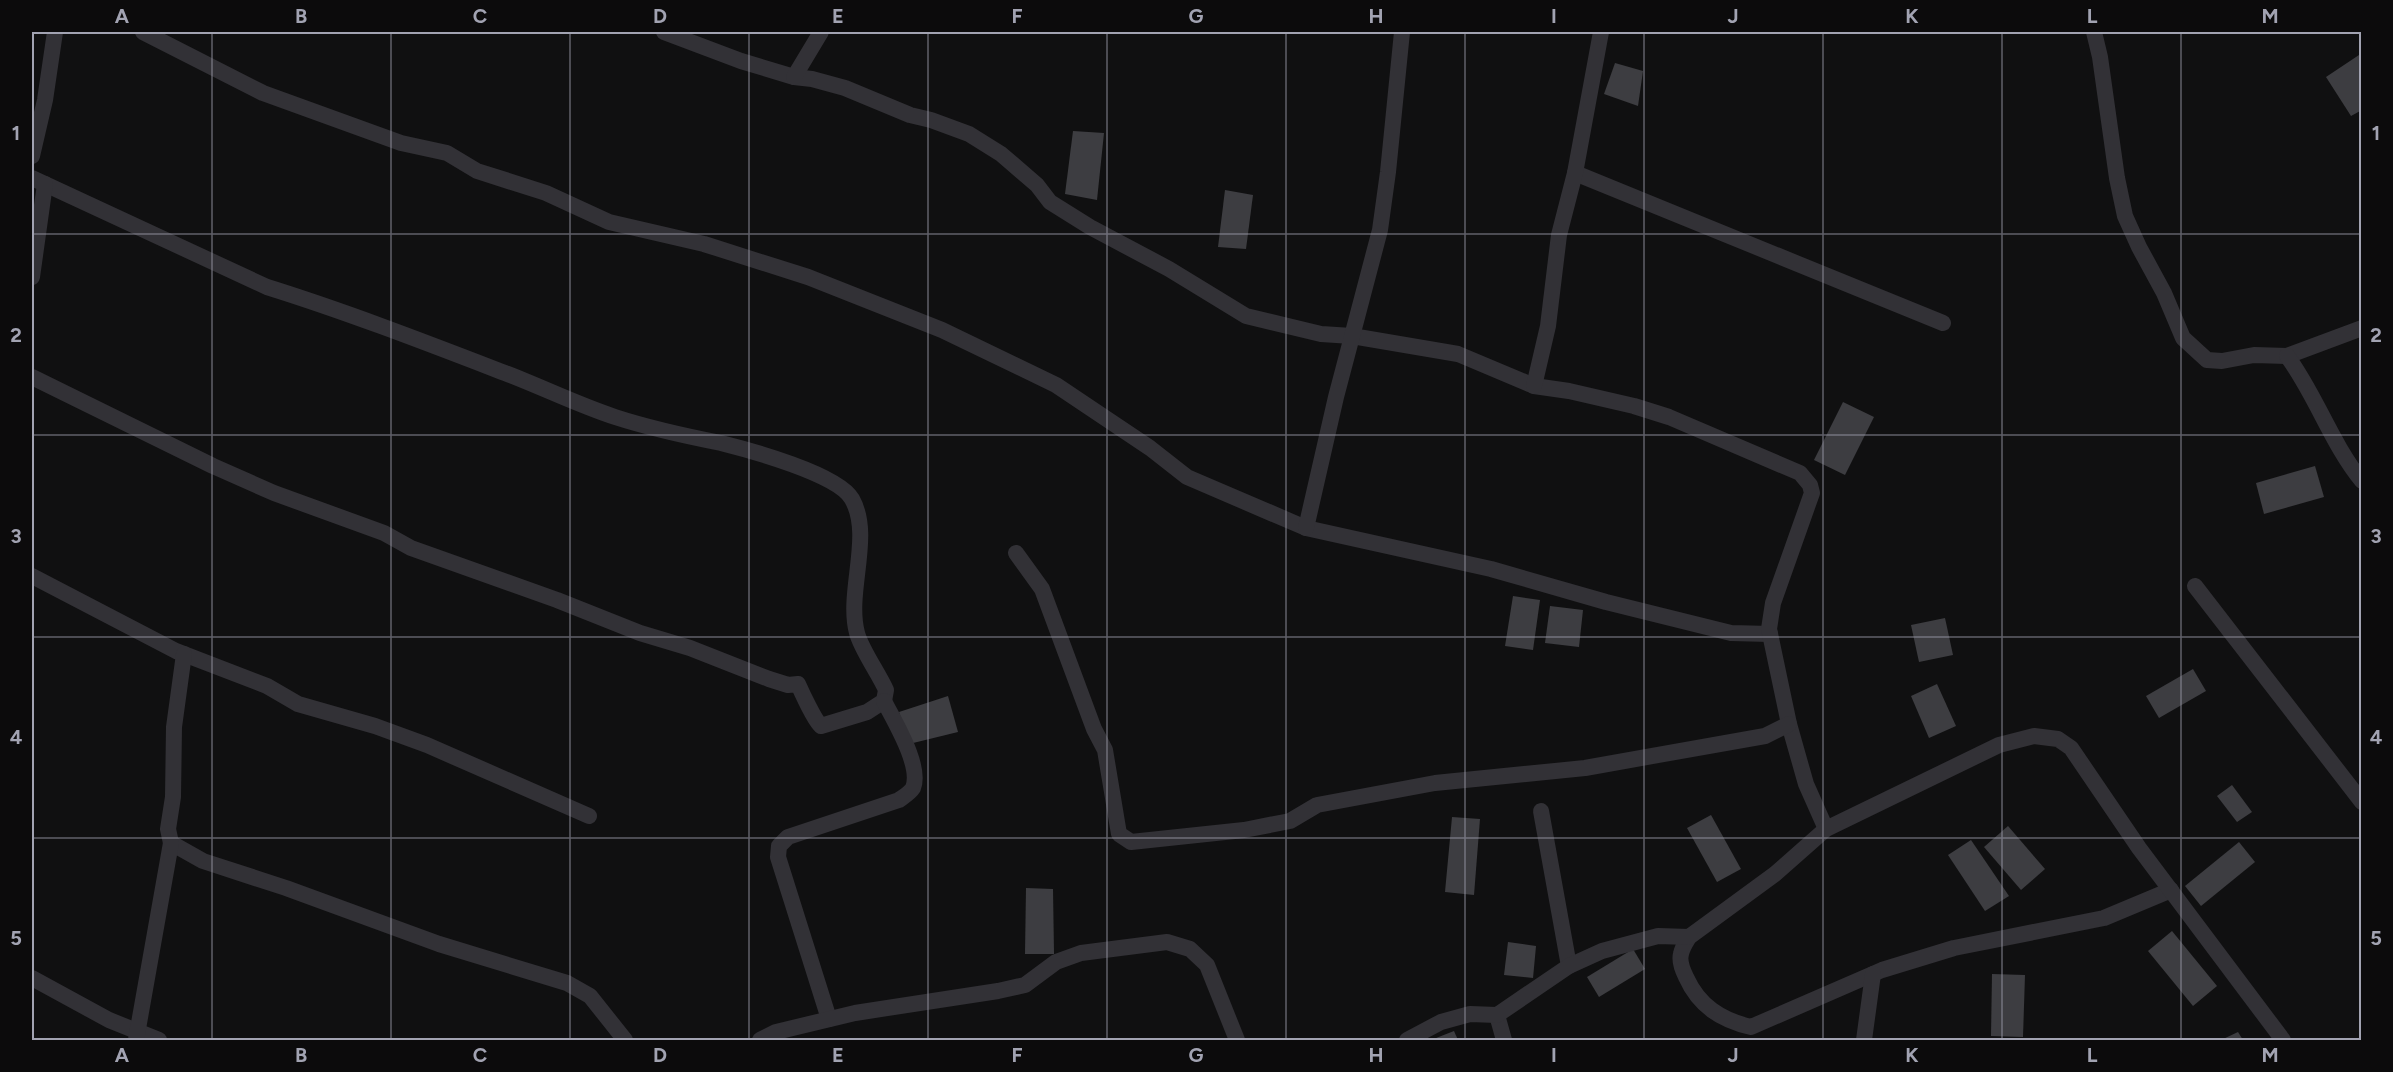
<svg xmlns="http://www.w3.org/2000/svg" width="2393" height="1072" font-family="Figtree,sans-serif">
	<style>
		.building { fill: #3d3d41 }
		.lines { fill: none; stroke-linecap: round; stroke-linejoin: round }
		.minor { stroke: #323136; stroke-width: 16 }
		.grid { fill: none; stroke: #a2a3b2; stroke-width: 1.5; stroke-opacity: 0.55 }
		.neatline { fill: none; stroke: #a2a3b2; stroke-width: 2 }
		.grid-label { font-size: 20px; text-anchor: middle; font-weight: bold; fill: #a2a3b2 }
	</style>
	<rect width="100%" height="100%" fill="#101011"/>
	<g class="building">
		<polygon points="2362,53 2362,110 2351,116 2326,77"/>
		<polygon points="1615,63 1643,71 1638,106 1604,94"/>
		<polygon points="1073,131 1104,133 1097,200 1065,194"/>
		<polygon points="1225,190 1253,195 1246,249 1218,247"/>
		<polygon points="1843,402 1874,417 1845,475 1814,460"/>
		<polygon points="2315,466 2324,497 2264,514 2256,483"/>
		<polygon points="1513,596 1540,600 1533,650 1505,646"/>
		<polygon points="1550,606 1583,610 1579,647 1545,643"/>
		<polygon points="1945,618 1953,655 1919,662 1911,625"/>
		<polygon points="2193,669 2206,691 2159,718 2146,696"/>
		<polygon points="1937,684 1956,726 1929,738 1911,696"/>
		<polygon points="948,696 958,732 909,744 899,712"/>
		<polygon points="2232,785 2252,812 2237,822 2217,796"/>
		<polygon points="1711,815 1741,869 1717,882 1687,828"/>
		<polygon points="1452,817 1480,819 1474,895 1445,892"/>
		<polygon points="2008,826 2045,869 2021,890 1984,847"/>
		<polygon points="1971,840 2009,896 1985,911 1948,855"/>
		<polygon points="2239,842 2255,862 2201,906 2185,886"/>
		<polygon points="1026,888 1053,889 1054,954 1025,954"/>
		<polygon points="2172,931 2217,986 2193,1006 2148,951"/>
		<polygon points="1508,942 1536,946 1533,978 1504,975"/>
		<polygon points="1633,949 1645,969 1599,997 1587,977"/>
		<polygon points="1992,974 2025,975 2023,1037 1991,1036"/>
		<polygon points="1454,1031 1458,1040 1431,1040"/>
		<polygon points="2238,1032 2243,1040 2221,1040"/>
	</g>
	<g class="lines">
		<g class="minor">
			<polyline points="143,32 263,93 401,143 447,153 477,171 546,193 609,222 704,244 808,277 942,330 1056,385 1150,448 1187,477 1306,528 1491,569 1606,602 1731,633 1770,634"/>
			<polyline points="664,32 741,61 794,77 812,79 845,88 910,115 931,120 969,134 1001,154 1037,185 1050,202 1090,227 1169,269 1246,316 1321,334 1352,336 1458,354 1534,386 1569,391 1634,406 1669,417 1800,473 1810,485 1812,493 1773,603 1769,629 1789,724 1806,784 1826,829"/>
			<polyline points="2094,32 2100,57 2117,178 2125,216 2139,247 2164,293 2183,338 2207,360 2222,361 2254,355 2287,356 2362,328"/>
			<polyline points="794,77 821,32"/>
			<polyline points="32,156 45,100 55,32"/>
			<polyline points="1575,173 1943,323"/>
			<path d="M32,178L267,287C347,312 427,343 505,373C542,387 578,405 615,417C649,428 685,436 721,443C749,450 838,474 852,499C873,536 846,592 857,633C861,649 879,674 886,690L884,701L867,712L821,726C815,721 802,693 798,684L788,685L769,679L690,648L640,633L557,600L411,548L384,533L274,493L213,466L32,377"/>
			<polyline points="32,277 45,184"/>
			<path d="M2287,356C2316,395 2331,443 2362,481"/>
			<polyline points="1534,386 1548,326 1559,235 1575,173 1601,32"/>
			<polyline points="1306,528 1336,397 1380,230 1388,172 1402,32"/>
			<polyline points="1016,553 1042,589 1094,729 1105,750 1119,834 1131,842 1244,830 1290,821 1317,805 1435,783 1585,768 1765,736 1789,724"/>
			<polyline points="32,576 176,651 267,686 298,704 375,726 427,745 589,816"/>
			<polyline points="2195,586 2362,802"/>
			<polyline points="184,654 174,727 173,797 168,829 171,843 203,861 286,888 439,944 567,983 590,996 625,1040"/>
			<polyline points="1541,811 1569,966"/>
			<path d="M1689,937C1686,942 1682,948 1681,954C1679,961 1683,971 1686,977C1699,1006 1721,1020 1751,1027L1882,970L1954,948L2104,918L2171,890"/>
			<polyline points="32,978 109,1020 159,1040"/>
			<polyline points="1497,1015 1504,1040"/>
			<path d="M829,1019L778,857L779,846L788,837L899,800C903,797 910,793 913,788C922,766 894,721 884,701"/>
			<polyline points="136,1040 171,843"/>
			<polyline points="760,1040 776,1032 855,1013 998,991 1025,985 1056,962 1081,953 1167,942 1190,949 1207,965 1237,1040"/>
			<polyline points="1407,1040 1441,1022 1470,1014 1497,1015 1569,966 1602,951 1658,936 1689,937 1775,874 1826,829 1999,745 2034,736 2058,739 2071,748 2139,848 2283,1040"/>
			<polyline points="1864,1040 1873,974"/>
		</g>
	</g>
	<path class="grid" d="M212,32V1040M391,32V1040M570,32V1040M749,32V1040M928,32V1040M1107,32V1040M1286,32V1040M1465,32V1040M1644,32V1040M1823,32V1040M2002,32V1040M2181,32V1040M32,234H2362M32,435H2362M32,637H2362M32,838H2362"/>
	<rect width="2393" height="1072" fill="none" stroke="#0c0b0c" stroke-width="66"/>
	<rect x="33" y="33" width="2327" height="1006" class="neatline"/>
	<g class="grid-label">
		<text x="122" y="23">A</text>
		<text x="301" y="23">B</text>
		<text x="480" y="23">C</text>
		<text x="660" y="23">D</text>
		<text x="838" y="23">E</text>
		<text x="1017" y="23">F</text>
		<text x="1196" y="23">G</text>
		<text x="1376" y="23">H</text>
		<text x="1554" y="23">I</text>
		<text x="1733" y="23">J</text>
		<text x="1912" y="23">K</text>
		<text x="2092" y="23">L</text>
		<text x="2270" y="23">M</text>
		<text x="16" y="140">1</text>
		<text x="2376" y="140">1</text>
		<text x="16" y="342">2</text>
		<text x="2376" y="342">2</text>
		<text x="16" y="543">3</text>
		<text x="2376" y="543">3</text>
		<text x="16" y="744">4</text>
		<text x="2376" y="744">4</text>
		<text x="16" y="945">5</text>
		<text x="2376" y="945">5</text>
		<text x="122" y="1062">A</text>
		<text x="301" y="1062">B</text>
		<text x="480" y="1062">C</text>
		<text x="660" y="1062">D</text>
		<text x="838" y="1062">E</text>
		<text x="1017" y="1062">F</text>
		<text x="1196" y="1062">G</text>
		<text x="1376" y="1062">H</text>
		<text x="1554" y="1062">I</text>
		<text x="1733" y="1062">J</text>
		<text x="1912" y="1062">K</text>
		<text x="2092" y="1062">L</text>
		<text x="2270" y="1062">M</text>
	</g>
</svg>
